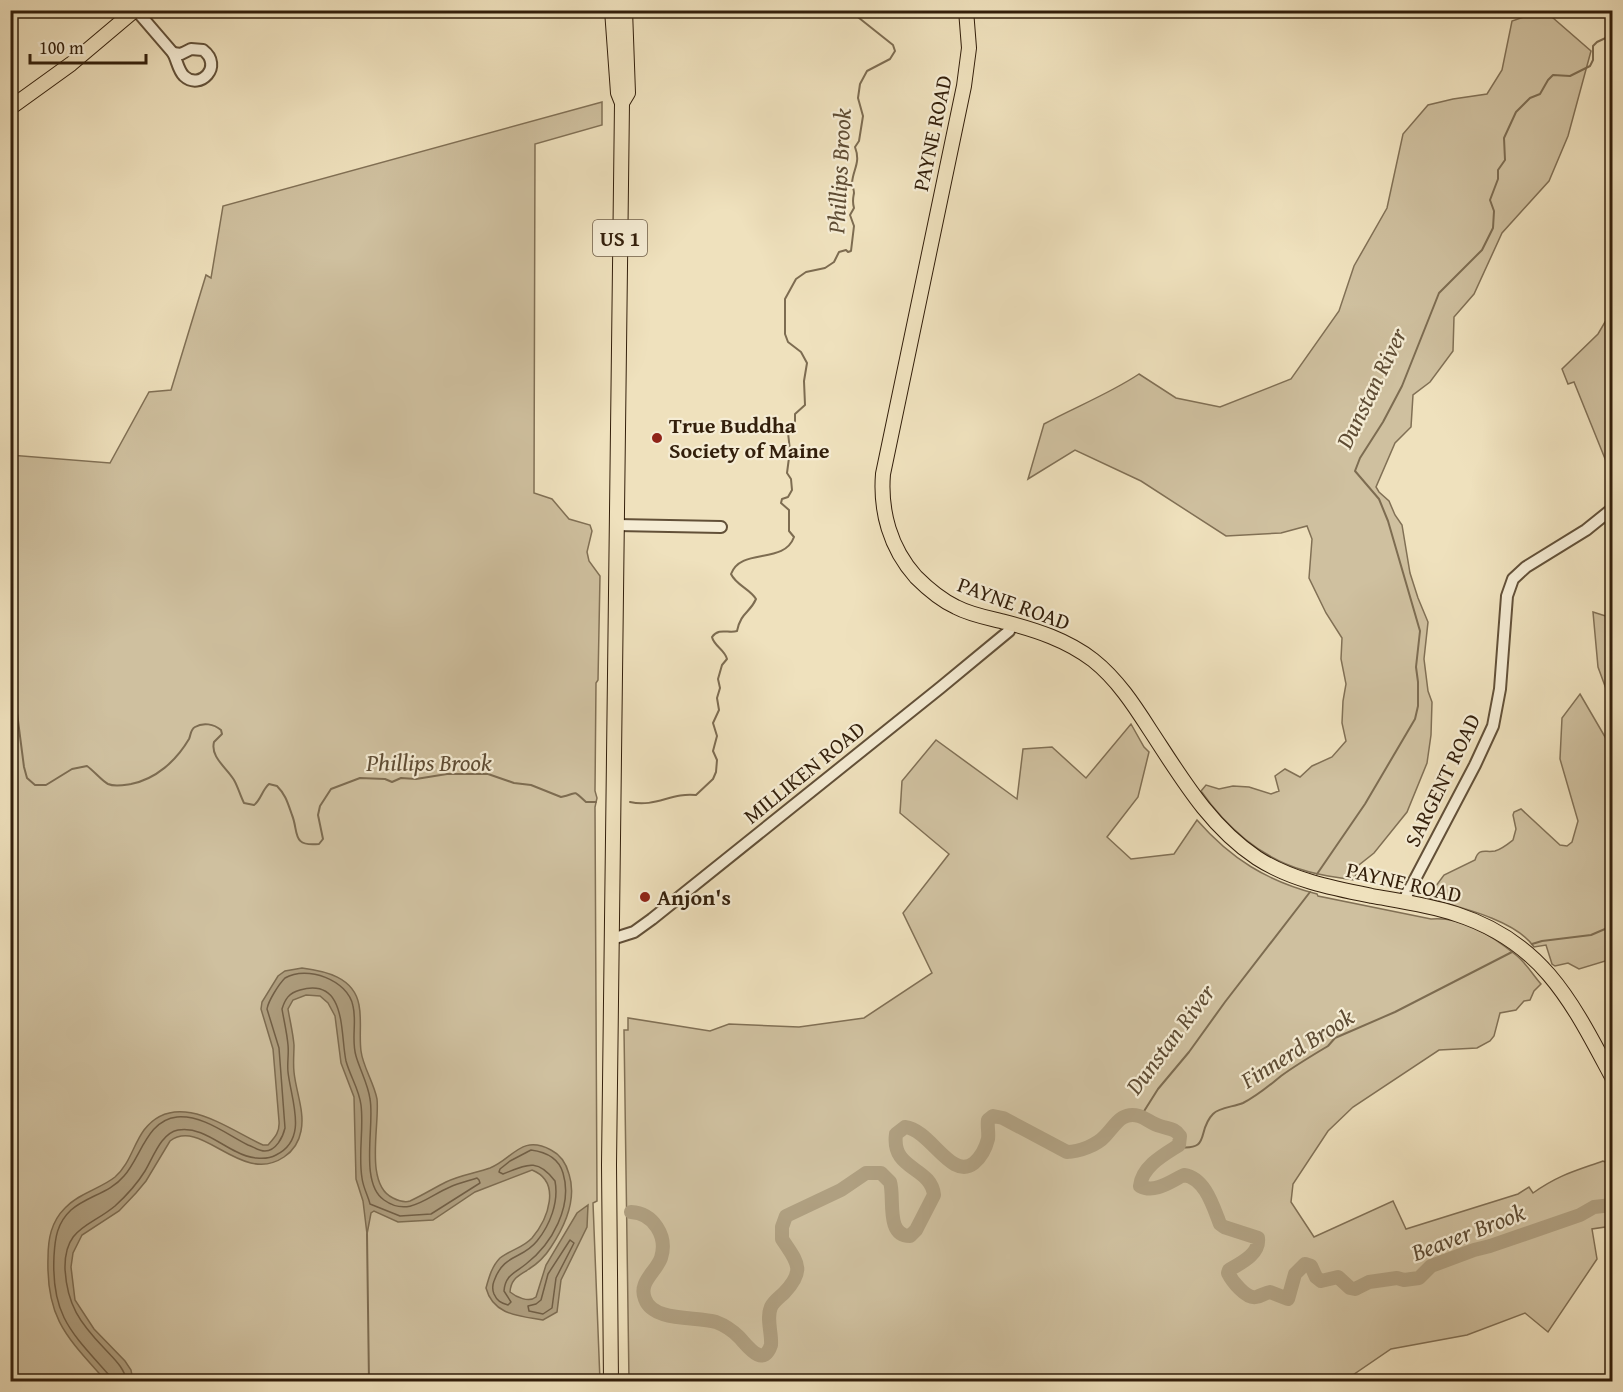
<svg xmlns="http://www.w3.org/2000/svg" width="1623" height="1392" font-family="'Gentium Book Plus',serif">
	<style>
		.green { fill: #cfc09f; stroke: #817055; stroke-width: 1.5 }
		.water { fill: #af9f80; stroke: #7d6c51; stroke-width: 1.5 }
		.lines { fill: none; stroke-linecap: round; stroke-linejoin: round }
		.shore { stroke: #715f46; stroke-width: 1.5 }
		.stream { stroke: #7d6c51; stroke-width: 2 }
		.river { stroke: #af9f80; stroke-width: 14 }
		.minor-casing { stroke: #625038; stroke-width: 14 }
		.major-casing { stroke: #331f0b; stroke-width: 16 }
		.minor { stroke: #f5ecd4; stroke-width: 10 }
		.major { stroke: #efe1bd; stroke-width: 14 }
		.poi-dot { fill: #8f2418; stroke: #f5ecd4; stroke-width: 2 }
		.labels { text-anchor: middle; dominant-baseline: central; stroke-width: 4.5; stroke-linejoin: round; paint-order: stroke }
		.shield { fill: #f5ecd4; stroke: #6d5c47; stroke-width: 1.5 }
		.shield-label { font-size: 21px; font-weight: bold; fill: #331f0b }
		.street-label { font-size: 22px; fill: #331f0b; stroke: #f5ecd4 }
		.poi-label { font-size: 22px; font-weight: bold; fill: #331f0b; stroke: #f5ecd4; text-anchor: start }
		.water-label { font-size: 24px; font-style: italic; fill: #5e4c34; stroke: #f5ecd4 }
	</style>
	<rect width="100%" height="100%" fill="#efe1bd"/>
	<filter id="stains"><feTurbulence type="fractalNoise" baseFrequency=".00333" numOctaves="4"/><feColorMatrix values="0 0 0 0 .2 0 0 0 0 .09 0 0 0 0 .02 0 0 0 .5 -.17"/></filter>
	<radialGradient id="worn" r=".72"><stop offset=".6" stop-color="#630" stop-opacity="0"/><stop offset="1" stop-color="#630" stop-opacity=".3"/></radialGradient>
	<g class="green">
		<path d="M1542,11H1545L1591,51L1568,136L1549,181L1502,233L1474,294L1454,317L1453,351L1430,382L1413,395L1411,427L1395,443L1376,487L1379,492L1389,501L1395,515L1402,525L1410,573L1418,598L1428,622L1424,659L1428,691L1432,702L1431,735L1427,763L1407,812L1374,853L1359,865L1354,880C1337,877 1320,876 1303,870C1261,858 1226,827 1201,791L1206,785L1219,789L1233,786L1249,787L1271,794L1279,791L1275,776L1285,769L1300,777L1312,766L1332,757L1346,741L1342,723L1343,701L1346,684L1341,659L1342,638L1326,613L1309,578L1312,539L1307,526L1281,533L1226,536L1141,481L1075,450L1028,479L1044,424C1075,407 1109,394 1139,374L1176,398L1220,407L1291,379L1339,311L1354,266L1387,208L1403,134L1428,105L1453,99L1487,94L1502,70L1512,21Z"/>
		<path d="M602,102V125L535,144L534,493L552,499L569,519L590,525L592,531L587,552L589,561L600,576L598,680L596,683L595,791L597,798L595,807L597,1201L593,1203L600,1381H11L10,1259C14,1251 16,1241 10,1232V455L110,463L149,392L171,390L206,275L211,278L223,206Z"/>
		<polygon points="1605,322 1612,325 1612,476 1574,382 1568,384 1562,369 1598,334"/>
		<polygon points="1593,612 1612,618 1612,705 1598,667"/>
		<path d="M1580,694L1608,742L1612,736V959L1579,969L1568,963L1555,966L1552,964L1546,945L1534,947C1516,920 1459,907 1427,898L1444,875L1475,860C1479,847 1485,853 1495,851C1502,849 1508,844 1513,840L1516,829L1513,815L1514,812L1521,809L1560,845L1567,846L1572,842L1578,821L1560,759L1562,718Z"/>
		<path d="M1131,724L1144,747L1149,752L1138,797L1107,837L1131,859L1174,854L1197,820C1231,859 1267,881 1317,894L1318,896L1431,919C1461,916 1494,937 1516,955C1526,963 1533,975 1541,984L1534,991L1530,1000L1524,1001L1516,1010L1500,1013L1494,1036L1490,1041L1477,1048L1439,1050L1353,1107L1328,1131L1293,1184L1291,1202L1314,1237L1393,1201L1406,1229L1518,1194L1529,1187L1533,1193C1558,1175 1575,1171 1603,1161L1612,1165V1226L1592,1229L1597,1259L1548,1332L1525,1313L1467,1335L1391,1349L1344,1381H629L624,1030H628V1018L710,1031L729,1024L799,1027L864,1018L932,973L903,913L949,854L900,813L902,781L936,740L1017,799L1023,749L1052,747L1086,778Z"/>
	</g>
	<path class="water" d="M302,968C325,971 354,977 359,1005C362,1020 359,1036 361,1051C363,1067 374,1083 377,1099C380,1124 364,1185 393,1198C399,1201 404,1203 410,1201C423,1195 434,1188 446,1182C460,1175 476,1173 490,1168C513,1159 521,1134 551,1150C561,1155 566,1163 569,1174C577,1199 565,1226 551,1247C546,1255 537,1264 529,1269C519,1276 511,1278 510,1292C516,1297 529,1303 536,1297L546,1265L577,1213L588,1205L587,1227L561,1280L557,1312L543,1320C519,1316 493,1315 486,1288C489,1277 492,1266 500,1258C510,1250 523,1248 532,1238C548,1219 562,1182 532,1170L475,1192L433,1220L398,1222L374,1211L371,1213L367,1234L363,1201L356,1179L354,1097L341,1063L335,1016L328,1003L320,996L306,995L293,1000L288,1009C290,1021 293,1033 294,1045C294,1054 293,1063 294,1072C296,1092 305,1112 301,1131C299,1142 293,1151 284,1157C241,1186 202,1117 170,1141L146,1181L136,1193L119,1211L82,1235L73,1253L71,1267L75,1300L94,1329L125,1361L131,1370L133,1381H106C68,1338 46,1320 48,1258C48,1239 51,1222 65,1208C79,1193 100,1189 115,1177C130,1164 133,1145 144,1130C176,1088 228,1129 263,1145H268C275,1137 280,1132 279,1121L273,1049L261,1009L262,1002L278,976L285,971Z"/>
	<g class="lines">
		<g class="shore">
			<path d="M531,1150C546,1152 559,1159 563,1173C573,1206 552,1244 526,1264C515,1273 505,1275 504,1291L511,1302L508,1305C501,1303 497,1301 494,1294C492,1289 492,1286 494,1281C504,1253 522,1260 537,1241C550,1225 559,1202 555,1181C537,1157 526,1165 503,1174L499,1172L500,1169L510,1161Z"/>
			<polygon points="570,1240 574,1243 556,1278 552,1308 543,1314 529,1311 528,1306 536,1304 541,1300 548,1274"/>
			<path d="M110,1382L109,1375C72,1333 51,1316 54,1256C55,1238 57,1223 71,1210C87,1196 110,1193 124,1176C141,1157 147,1120 177,1117C203,1115 226,1134 248,1145C254,1147 259,1151 265,1151C276,1151 283,1137 285,1128L279,1048L267,1009C268,1003 271,998 274,993C277,988 281,982 285,978C307,965 348,980 353,1006C357,1022 351,1040 356,1056C360,1070 368,1084 370,1099C375,1124 359,1183 384,1200C409,1218 428,1196 450,1187C459,1183 468,1181 477,1178L479,1180L480,1183L431,1214L400,1216L370,1204C368,1196 363,1187 362,1178C358,1154 364,1129 361,1105C359,1089 350,1076 346,1061C340,1033 347,977 300,990C289,993 285,999 282,1009C284,1021 287,1033 288,1045C289,1054 287,1063 288,1072C291,1100 309,1139 276,1155C265,1161 248,1158 237,1152C219,1144 200,1126 178,1130C161,1133 153,1158 145,1171C137,1184 126,1196 115,1206C90,1227 64,1227 65,1269C67,1305 80,1323 104,1348C114,1359 124,1367 127,1382"/>
		</g>
		<g class="stream">
			<path d="M10,707L17,713L24,767L27,778L35,785H46L72,769L87,766C94,771 102,781 108,784C115,787 124,785 131,784C156,779 176,761 189,739C191,735 190,730 195,727C203,722 214,724 221,730L222,734L214,742C210,757 227,768 234,780C238,787 240,795 244,803L254,805C261,800 262,790 269,784L277,786C286,795 288,804 292,815C299,832 291,847 319,844L323,839L318,815L320,806L331,789L360,778L385,779L392,782L401,778L416,779L447,774H488L514,783L531,785L561,797C580,793 571,789 586,802H596"/>
			<path d="M630,802C655,808 672,792 696,795L713,779L716,772L717,760L713,751L717,736L713,723L719,710L717,698L720,688L718,679L722,665L727,659C725,650 714,646 712,637C719,627 729,634 737,631C741,612 750,613 756,599C750,589 736,585 731,574C741,547 784,565 794,537L789,531V510L781,503L782,499L788,497L792,490L791,479L787,473L790,450L788,433L795,421V414L805,405L804,381L807,363L801,352L788,342L785,334V299L796,279L806,272L825,268L834,262L839,252L846,250L848,252L851,251L854,226L850,215L854,208C852,201 853,199 854,193C854,189 852,186 852,183C853,169 861,163 855,147L859,141L863,116L858,98L860,84L867,71L890,59L895,51L893,45L849,10"/>
			<polyline points="1317,874 1365,804 1415,719 1418,706 1418,682 1416,667 1420,631 1388,521 1379,499 1355,471 1360,458 1383,422 1402,386 1439,293 1482,250 1493,228 1494,211 1490,200 1498,179 1498,170 1505,160 1504,138 1516,112 1530,98 1540,94 1548,80 1553,75 1570,76 1590,66 1593,60 1593,46 1597,42 1612,35"/>
			<polyline points="1532,944 1542,941 1591,935 1612,926"/>
			<polyline points="1141,1116 1158,1089 1189,1052 1225,1002 1310,892"/>
			<path d="M1178,1147C1212,1151 1196,1131 1213,1114C1219,1107 1234,1107 1243,1103C1257,1096 1269,1086 1281,1076C1296,1065 1313,1055 1328,1046L1335,1038L1395,1012L1512,952"/>
			<polyline points="367,1234 369,1382"/>
		</g>
		<path class="river" d="M631,1212C653,1213 668,1236 661,1258C656,1272 638,1282 645,1299C653,1322 696,1316 716,1322C724,1325 732,1330 739,1337C747,1345 763,1369 771,1345C772,1333 766,1318 771,1307C774,1301 780,1297 784,1293C807,1269 796,1261 782,1239V1227L786,1216L841,1190L866,1173H881L890,1182C895,1197 885,1236 910,1236L916,1230L934,1195C931,1166 891,1171 896,1134L905,1127C931,1130 951,1181 974,1163C981,1157 986,1147 988,1139C989,1133 987,1126 988,1120L993,1116L1003,1118L1067,1152C1079,1152 1097,1145 1105,1136C1115,1126 1121,1111 1139,1116C1146,1118 1152,1124 1160,1126C1168,1129 1175,1128 1180,1136L1179,1145C1165,1154 1142,1166 1140,1186C1155,1194 1171,1181 1184,1175C1205,1178 1213,1206 1220,1224L1224,1227L1258,1238C1260,1254 1241,1263 1229,1270L1228,1273C1232,1281 1246,1299 1256,1297C1261,1296 1265,1293 1270,1292L1288,1299L1295,1274L1305,1264L1311,1266L1316,1277L1321,1281L1338,1277L1350,1288L1355,1289L1369,1282L1397,1278L1404,1280L1419,1278L1431,1266L1474,1250L1490,1246L1580,1215L1594,1207L1612,1205"/>
		<g class="minor-casing">
			<g id="minor">
				<polyline points="136,10 173,53"/>
				<path d="M191,49L203,50C224,66 200,91 184,76C178,70 177,60 173,53L181,54Z"/>
				<polyline points="617,525 721,527"/>
				<polyline points="1403,902 1475,765 1493,726 1500,689 1507,596 1513,579 1526,567 1586,530 1612,509"/>
				<polyline points="612,939 634,932 652,919 940,688 1009,631 1012,624"/>
			</g>
		</g>
		<g class="major-casing">
			<g id="major">
				<path d="M966,10L969,48L964,86L883,474C880,511 890,548 916,577C928,589 941,600 956,607C971,615 989,618 1005,622C1036,630 1067,640 1093,660C1117,679 1134,705 1150,730C1181,777 1209,826 1257,858C1291,880 1332,888 1372,896C1400,901 1429,905 1456,914C1543,942 1572,1002 1612,1077"/>
				<polyline points="622,103 628,93 625,10"/>
				<polyline points="10,108 71,64 135,10"/>
				<polyline points="611,1382 609,1165 622,103 618,93 612,10"/>
			</g>
		</g>
		<use href="#minor" class="minor"/>
		<use href="#major" class="major"/>
	</g>
	<g class="poi-dot">
		<circle cx="657" cy="438" r="6"/>
		<circle cx="645" cy="897" r="6"/>
	</g>
	<g class="labels">
		<rect class="shield" x="593" y="220" width="54" height="36" rx="4.5"/>
		<g class="shield-label">
			<text x="620" y="238">US 1</text>
		</g>
		<g class="street-label">
			<text transform="translate(932 133) rotate(-78)">PAYNE ROAD</text>
			<text transform="translate(1014 603) rotate(20)">PAYNE ROAD</text>
			<text transform="translate(804 772) rotate(-39)">MILLIKEN ROAD</text>
			<text transform="translate(1442 780) rotate(-64)">SARGENT ROAD</text>
			<text transform="translate(1404 882) rotate(13)">PAYNE ROAD</text>
		</g>
		<g class="poi-label">
			<text x="669" y="425">True Buddha<tspan x="669" dy="25">Society of Maine</tspan></text>
			<text x="657" y="897">Anjon's</text>
		</g>
		<g class="water-label">
			<text transform="translate(839 171) rotate(-87)">Phillips Brook</text>
			<text transform="translate(1371 388) rotate(-64)">Dunstan River</text>
			<text x="429" y="762">Phillips Brook</text>
			<text transform="translate(1170 1039) rotate(-53)">Dunstan River</text>
			<text transform="translate(1297 1048) rotate(-32)">Finnerd Brook</text>
			<text transform="translate(1468 1232) rotate(-21)">Beaver Brook</text>
		</g>
	</g>
	<rect width="1623" height="1392" fill="none" stroke="#efe1bd" stroke-width="36"/>
	<rect x="12" y="12" width="1599" height="1368" fill="none" stroke="#331f0b" stroke-width="3"/>
	<rect x="18" y="18" width="1587" height="1356" fill="none" stroke="#331f0b" stroke-width="1.5"/>
	<path d="M30 54v9h116v-9" fill="none" stroke="#331f0b" stroke-width="3"/>
	<text x="39" y="54" font-size="18" fill="#331f0b" stroke="#f5ecd4" stroke-width="4.5" paint-order="stroke">100 m</text>
	<rect width="100%" height="100%" filter="url(#stains)"/>
	<rect width="100%" height="100%" fill="url(#worn)"/>
</svg>
